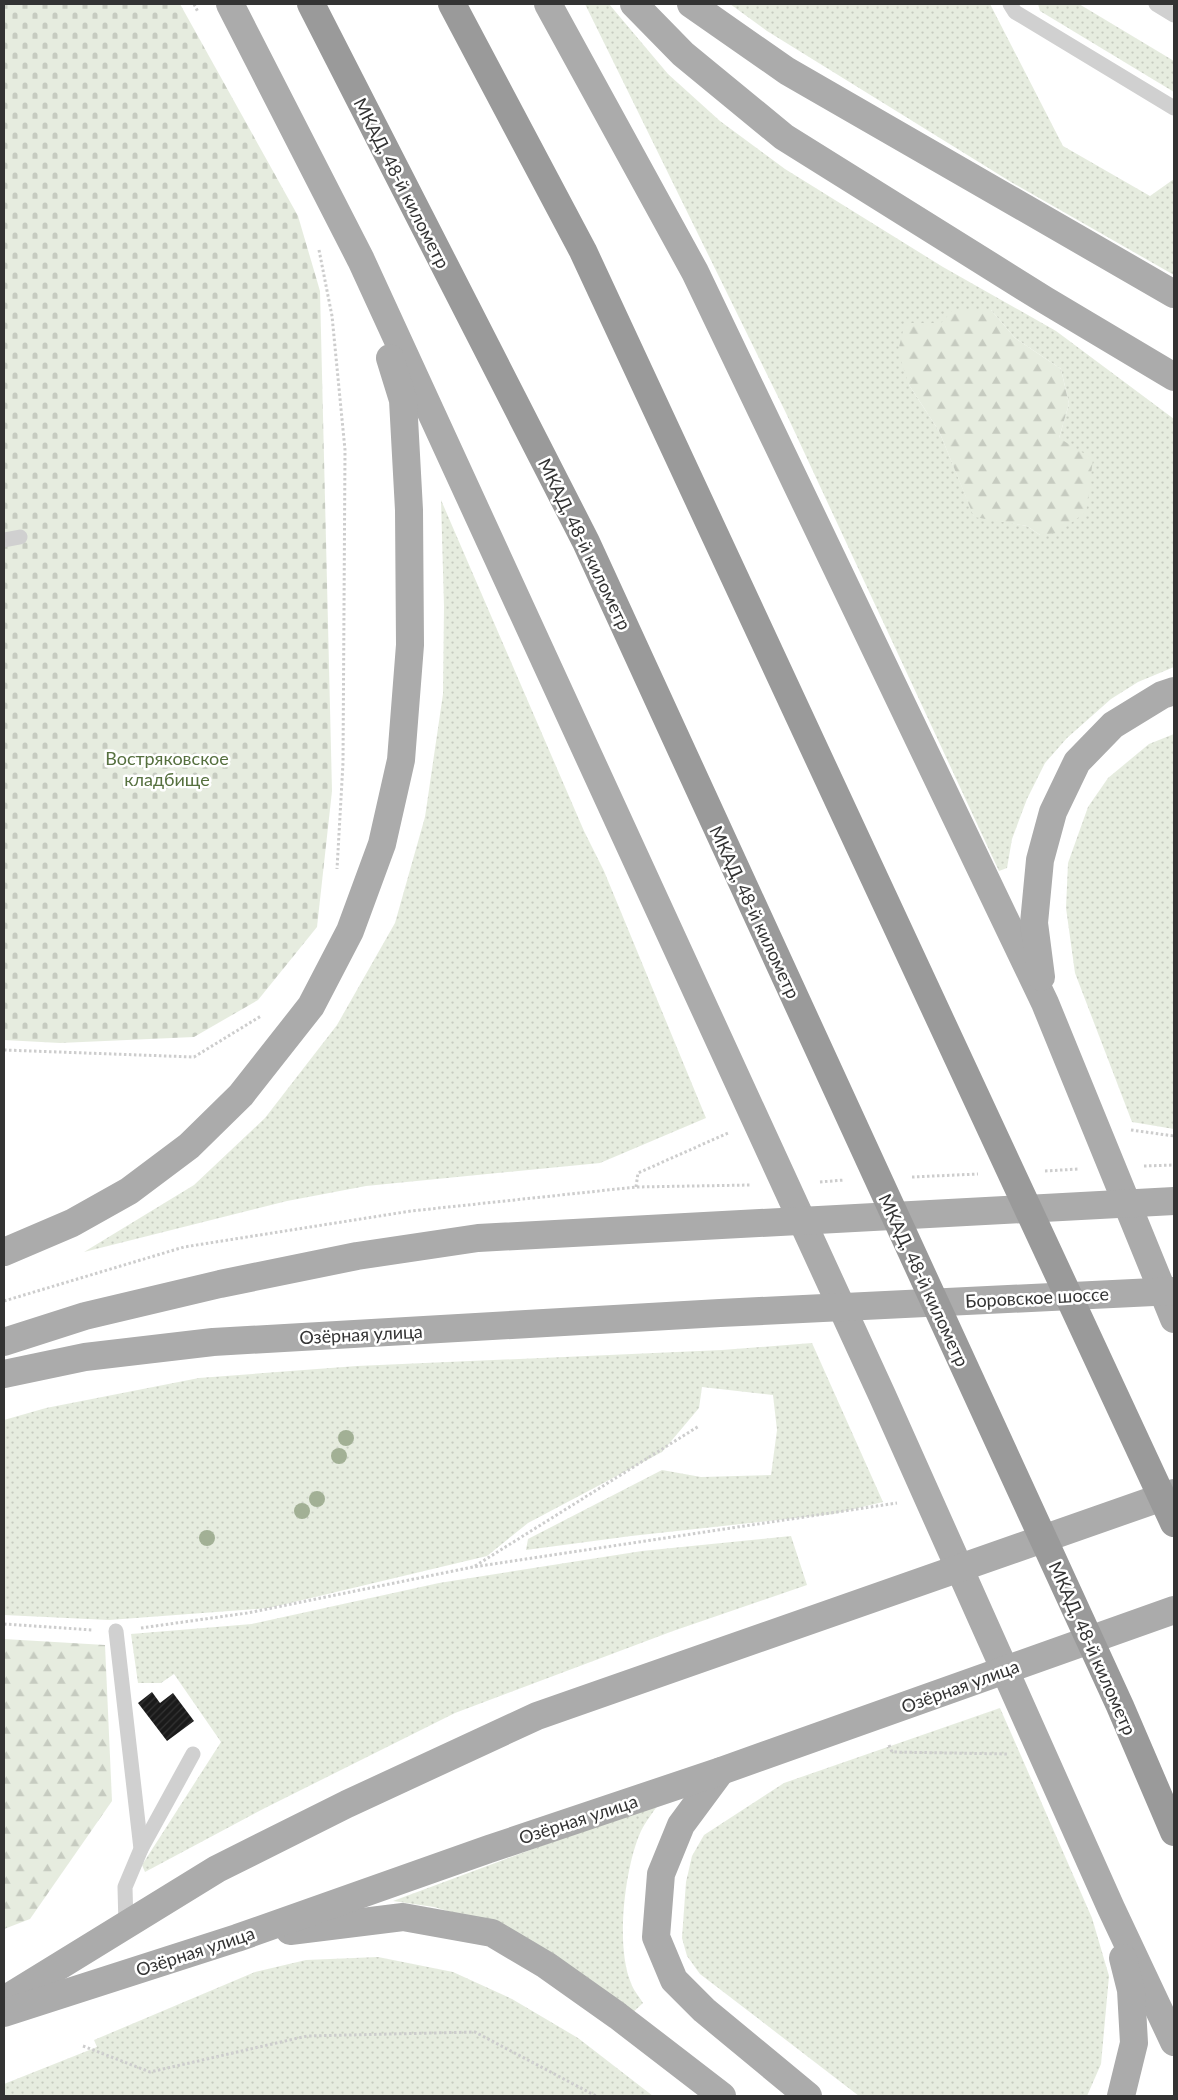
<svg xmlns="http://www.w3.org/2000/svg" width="1178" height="2100" font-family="Lato,sans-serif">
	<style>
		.grass { fill: url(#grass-dots); fill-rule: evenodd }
		.forest { fill: url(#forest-firs) }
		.cemetery { fill: url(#cemetery-stones) }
		.building { fill: url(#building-hatch) }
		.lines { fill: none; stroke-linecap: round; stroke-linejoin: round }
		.path { stroke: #cdcdcd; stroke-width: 3; stroke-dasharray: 2.5 2.5; stroke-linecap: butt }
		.lane { stroke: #d0d0d0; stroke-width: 15 }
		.primary { stroke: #ababab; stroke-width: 28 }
		.highway { stroke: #9a9a9a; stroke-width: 28 }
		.tree { fill: #a2b095 }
		.labels { text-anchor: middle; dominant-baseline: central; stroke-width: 5; stroke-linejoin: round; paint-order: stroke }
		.street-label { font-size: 18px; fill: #333; stroke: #fff }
		.park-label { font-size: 18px; fill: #56703f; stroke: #fff }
	</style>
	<defs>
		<pattern id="grass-dots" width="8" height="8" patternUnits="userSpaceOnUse" patternTransform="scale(1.25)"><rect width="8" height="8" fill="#e6ecdf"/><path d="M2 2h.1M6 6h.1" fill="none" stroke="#c6cbc0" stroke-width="1.8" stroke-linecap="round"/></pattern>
		<pattern id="forest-firs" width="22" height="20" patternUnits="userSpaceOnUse" patternTransform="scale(1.25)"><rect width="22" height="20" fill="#e6ecdf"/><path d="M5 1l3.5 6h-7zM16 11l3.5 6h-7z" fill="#c6cbc0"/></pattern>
		<pattern id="cemetery-stones" width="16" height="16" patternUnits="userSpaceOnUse" patternTransform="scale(1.25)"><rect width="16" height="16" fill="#e6ecdf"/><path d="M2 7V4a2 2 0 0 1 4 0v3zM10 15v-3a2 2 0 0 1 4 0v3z" fill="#c6cbc0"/></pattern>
		<pattern id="building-hatch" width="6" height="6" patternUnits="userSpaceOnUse" patternTransform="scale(1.25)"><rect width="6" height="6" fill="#1a1a1a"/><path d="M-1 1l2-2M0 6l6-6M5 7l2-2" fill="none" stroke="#333"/></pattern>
	</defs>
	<rect width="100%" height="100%" fill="#fff"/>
	<g class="grass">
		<path d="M585,4H609L668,74L720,121L785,169L943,267L1056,331L1174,419V667L1138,682L1111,699L1067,738L1045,763L1027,799L1012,839L1007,868L999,871L785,411ZM991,310L1015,338L1061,369L1069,404L1059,438L1040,535L1027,526L974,516L939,431L909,385L905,323H941Z"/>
		<polygon points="730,4 990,4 1063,146 1150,196 1174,179 1174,275 1011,182 767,31"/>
		<polygon points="1038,4 1079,4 1174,61 1174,92 1040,11"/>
		<polygon points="441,500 584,831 604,871 706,1118 600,1163 366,1186 287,1201 84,1252 194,1185 265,1118 337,1025 395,923 425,817 443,694 444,606"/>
		<polygon points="1174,734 1174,1129 1132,1122 1075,973 1066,908 1068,863 1088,807 1108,778 1149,744"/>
		<polygon points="812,1343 883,1502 833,1514 631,1536 526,1550 528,1539 662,1470 701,1477 771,1475 777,1430 773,1395 702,1387 699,1408 662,1452 528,1523 487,1556 269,1608 109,1620 4,1615 4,1420 46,1408 199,1378 357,1366 722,1350"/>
		<polygon points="791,1536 807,1585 673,1631 455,1713 265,1808 145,1872 142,1865 221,1742 174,1674 161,1683 138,1683 131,1634 252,1624 439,1583 642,1551"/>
		<polygon points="1000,1708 1092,1918 1109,1976 1101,2064 1087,2096 859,2096 700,1974 687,1956 682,1938 686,1882 692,1856 704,1835 784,1783"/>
		<path d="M660,1802C654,1811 646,1821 641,1831C625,1866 615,1946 631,1983C633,1990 639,1996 643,2003L629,2016L482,1921L434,1907L393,1901Z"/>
		<polygon points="378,1957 453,1972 512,1999 578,2038 653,2096 4,2096 4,2084 97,2047 94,2040 255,1972 306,1960"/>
	</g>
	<g class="forest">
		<polygon points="953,310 991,310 1015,338 1061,369 1069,404 1059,438 1093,459 1086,512 1057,533 1040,535 1027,526 974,517 939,431 909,385 898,351 905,323 941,323"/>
		<polygon points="4,1639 105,1645 112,1801 30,1919 4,1929"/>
	</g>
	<polygon class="cemetery" points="4,4 180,4 298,216 320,291 332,791 317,927 258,1000 194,1037 60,1043 4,1040"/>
	<polygon class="building" points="152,1692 160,1703 173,1693 194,1721 167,1741 138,1703"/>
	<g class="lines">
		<g class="path">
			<polyline points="194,4 198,12"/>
			<polyline points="319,250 332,316 345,450 343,763 337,869"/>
			<polyline points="4,1050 194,1057 261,1016"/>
			<polyline points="1131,1130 1174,1136"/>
			<polyline points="1144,1166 1174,1165"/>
			<polyline points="1045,1171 1078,1169"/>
			<polyline points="912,1177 978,1174"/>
			<polyline points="820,1182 844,1180"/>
			<polyline points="636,1187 638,1173 728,1133"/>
			<polyline points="4,1301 184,1247 411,1211 636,1187 751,1185"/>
			<polyline points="475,1566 699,1426"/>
			<polyline points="4,1624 93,1630"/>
			<polyline points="141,1628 247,1613 473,1567 897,1503"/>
			<polyline points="889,1745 892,1752 1008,1754"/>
			<polyline points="83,2046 150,2072 307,2036 475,2032 596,2096"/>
		</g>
		<g class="lane">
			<polyline points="1010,4 1015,12 1174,108"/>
			<polyline points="1156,4 1174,15"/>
			<polyline points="4,540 20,537"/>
			<polyline points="116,1631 141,1849 125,1887 126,1926"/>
			<polyline points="141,1849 193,1754"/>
		</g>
		<g class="primary">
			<polyline points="230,4 361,260 882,1395 1111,1908 1174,2042"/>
			<polyline points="548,4 695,272 1045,1003 1174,1319"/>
			<polyline points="634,4 683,54 784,137 1045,300 1174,377"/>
			<polyline points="691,4 787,71 1174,294"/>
			<polyline points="1041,977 1034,923 1040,860 1053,812 1077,762 1113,725 1162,695 1174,691"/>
			<polyline points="4,1252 72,1223 129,1191 189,1146 241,1095 311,1006 350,931 382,844 401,760 410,645 409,510 403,400 390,358"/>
			<polyline points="4,1342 85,1316 220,1284 357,1256 478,1238 1174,1201"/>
			<polyline points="4,1374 85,1357 213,1342 720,1313 1174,1291"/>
			<polyline points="721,1771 681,1825 661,1874 656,1937 674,1980 704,2010 808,2096"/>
			<polyline points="290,1931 403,1917 492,1933 546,1965 618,2016 722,2096"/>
			<polyline points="4,2000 217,1869 347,1804 537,1716 1174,1493"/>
			<polyline points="4,2013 237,1938 489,1849 721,1771 1174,1610"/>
			<polyline points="1121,2096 1134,2043 1131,1990 1123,1958"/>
		</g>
		<g class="highway">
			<polyline points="311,4 586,542 1120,1706 1174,1832"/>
			<polyline points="452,4 583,251 1174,1523"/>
		</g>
	</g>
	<g class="tree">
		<circle cx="346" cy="1438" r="8"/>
		<circle cx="339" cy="1456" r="8"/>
		<circle cx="317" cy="1499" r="8"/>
		<circle cx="302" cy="1511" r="8"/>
		<circle cx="207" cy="1538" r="8"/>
	</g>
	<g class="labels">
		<g class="street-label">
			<text transform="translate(402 183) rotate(63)">МКАД, 48-й километр</text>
			<text transform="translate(585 544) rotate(64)">МКАД, 48-й километр</text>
			<text transform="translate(755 912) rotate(65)">МКАД, 48-й километр</text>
			<text transform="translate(924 1280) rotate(65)">МКАД, 48-й километр</text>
			<text transform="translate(1037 1297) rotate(-3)">Боровское шоссе</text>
			<text transform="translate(361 1334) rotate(-3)">Озёрная улица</text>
			<text transform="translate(1093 1648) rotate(66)">МКАД, 48-й километр</text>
			<text transform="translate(960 1686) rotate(-20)">Озёрная улица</text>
			<text transform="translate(578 1819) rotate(-18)">Озёрная улица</text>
			<text transform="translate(195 1951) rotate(-18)">Озёрная улица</text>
		</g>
		<g class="park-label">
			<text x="167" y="758">Востряковское<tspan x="167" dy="21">кладбище</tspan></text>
		</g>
	</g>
	<rect width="1178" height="2100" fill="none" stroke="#333333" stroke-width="10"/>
</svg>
